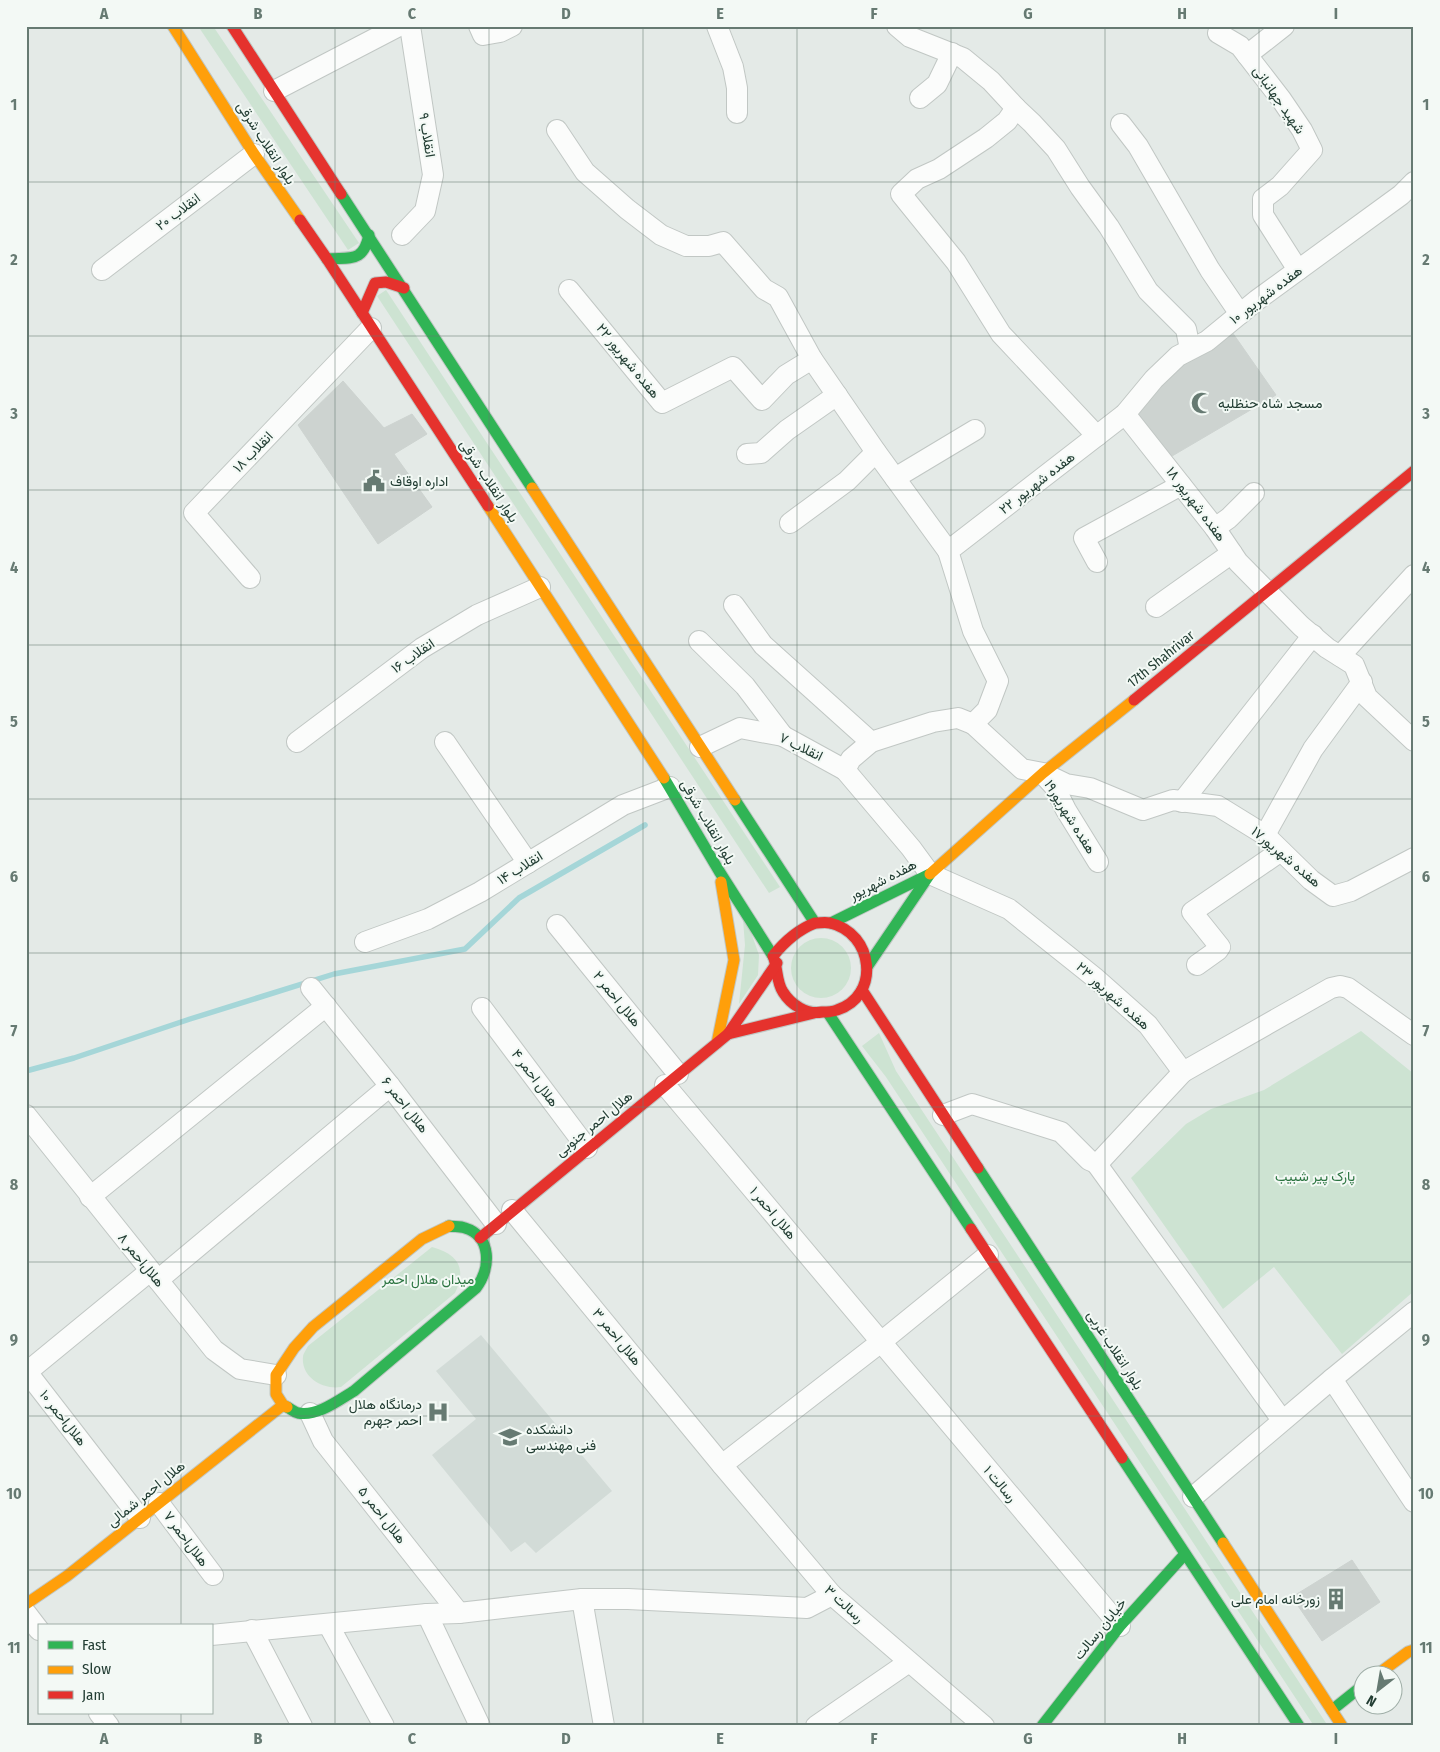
<svg xmlns="http://www.w3.org/2000/svg" width="1440" height="1752" font-family="'Fira Sans Condensed',Vazirmatn,sans-serif">
	<style>
		.built { fill: #d2dbd7 }
		.green { fill: #cde3d2 }
		.lines { fill: none; stroke-linecap: round; stroke-linejoin: round }
		.stream { stroke: #a5d6d8; stroke-width: 5.5 }
		.building { fill: #cdd3d0; stroke: #cdd3d0 }
		.street-casing { stroke: #c1c7c4; stroke-width: 22 }
		.fast-casing { stroke: #c0c7c4; stroke-width: 13 }
		.slow-casing { stroke: #c0c7c4; stroke-width: 13 }
		.jam-casing { stroke: #c0c7c4; stroke-width: 13 }
		.street { stroke: #fbfcfb; stroke-width: 20 }
		.fast { stroke: #30b455; stroke-width: 11 }
		.slow { stroke: #ff9f0a; stroke-width: 11 }
		.jam { stroke: #e5322d; stroke-width: 11 }
		.grid { fill: none; stroke: #667a72; stroke-width: 1; stroke-opacity: 0.55 }
		.labels { text-anchor: middle; dominant-baseline: central; stroke-width: 4; stroke-linejoin: round; paint-order: stroke }
		.street-label { font-size: 14px; fill: #223d33; stroke: #f3f9f5 }
		.poi-label { font-size: 14px; fill: #223d33; stroke: #f3f9f5; text-anchor: start }
		.park-label { font-size: 14px; fill: #2c7441; stroke: #f3f9f5 }
		.neatline { fill: none; stroke: #667a72; stroke-width: 2 }
		.grid-label { font-size: 16px; text-anchor: middle; font-weight: bold; fill: #667a72 }
	</style>
	<rect width="100%" height="100%" fill="#e4eae7"/>
	<polygon class="built" points="481,1335 612,1491 536,1553 525,1542 511,1552 432,1455 476,1419 436,1371"/>
	<g class="green">
		<polygon points="198,26 213,26 359,243 348,250"/>
		<polygon points="386,290 780,887 769,893 377,296"/>
		<polygon points="742,907 759,955 758,975 739,1004 745,945"/>
		<circle cx="821" cy="968" r="30"/>
		<polygon points="1361,1031 1414,1074 1414,1291 1342,1354 1274,1267 1223,1309 1131,1178 1186,1124 1211,1109 1264,1090"/>
		<polygon points="879,1033 896,1071 1328,1726 1314,1726 886,1077 862,1046"/>
		<path d="M432,1247C458,1254 467,1268 455,1293L341,1387C324,1390 301,1378 303,1357C303,1354 306,1350 308,1346Z"/>
	</g>
	<g class="lines">
		<polyline class="stream" points="26,1071 74,1058 190,1019 334,974 465,949 519,898 645,825"/>
	</g>
	<g class="building">
		<polygon points="1232,332 1276,395 1167,459 1137,412 1159,380"/>
		<polygon points="343,381 384,428 412,414 427,434 394,454 432,507 378,544 298,425"/>
		<polygon points="1352,1560 1380,1602 1322,1641 1292,1597"/>
	</g>
	<g class="lines">
		<g class="street-casing">
			<g id="street">
				<polyline points="479,26 483,35 500,32 512,26"/>
				<polyline points="717,26 733,67 737,88 737,113"/>
				<polyline points="897,26 910,37 963,58 991,81 1016,108"/>
				<polyline points="1218,33 1240,46 1281,99 1302,130 1312,150 1280,186 1263,199 1263,215 1298,270"/>
				<polyline points="1247,55 1284,26"/>
				<polyline points="274,91 399,26"/>
				<polyline points="920,98 937,84 952,53"/>
				<polyline points="1121,124 1138,146 1210,270 1240,314"/>
				<polyline points="557,130 585,172 627,209 661,235 686,246 709,246 723,242 764,289 778,297 812,359 876,452 948,551"/>
				<polyline points="1414,182 1401,195 1257,300 1207,341 1178,356 1154,379 1125,414 948,551 973,631 998,681 987,710 973,724 1022,769 1043,773 1066,784 1090,788 1143,810 1173,800 1218,806 1265,835 1311,880 1333,896 1351,891 1414,858"/>
				<polyline points="402,235 425,211 433,175 410,26"/>
				<polyline points="102,270 254,154"/>
				<polyline points="569,290 662,403 733,367 762,400 786,375 812,359"/>
				<polyline points="1125,414 1215,528 1238,562 1301,626 1327,648 1354,665 1367,697 1414,741"/>
				<polyline points="1097,436 1001,334 956,262 901,194 917,179 939,169 986,138 1007,121 1016,108 1032,123 1056,149 1080,187 1109,227 1148,291 1186,329 1190,349"/>
				<polyline points="747,454 761,453 787,430 837,395"/>
				<polyline points="895,478 975,430"/>
				<polyline points="790,523 847,481 876,452"/>
				<polyline points="1215,528 1229,518 1254,493"/>
				<polyline points="1097,562 1084,538 1181,485"/>
				<polyline points="250,578 194,513 371,328"/>
				<polyline points="734,605 763,645 871,742 933,722 958,718 973,724"/>
				<polyline points="1156,607 1232,553"/>
				<polyline points="699,641 745,686 783,736"/>
				<polyline points="1340,656 1414,575"/>
				<polyline points="297,742 422,648 477,615 540,587"/>
				<polyline points="445,742 528,863"/>
				<polyline points="871,742 851,759 845,770 911,848 930,874 1009,909 1094,977 1148,1025 1183,1072 1331,988 1340,986 1348,988 1414,1035"/>
				<polyline points="700,747 740,728 783,736 845,770"/>
				<polyline points="1044,775 1054,786 1066,810 1098,862"/>
				<polyline points="1182,802 1313,635"/>
				<polyline points="1265,835 1313,749 1362,682"/>
				<polyline points="557,925 678,1074"/>
				<polyline points="365,942 428,919 480,892 623,805 670,787"/>
				<polyline points="1197,965 1218,950 1220,947 1192,912 1281,851"/>
				<polyline points="311,988 390,1086 496,1224"/>
				<polyline points="482,1008 587,1148"/>
				<polyline points="665,1085 1120,1626"/>
				<polyline points="26,1115 214,1350 240,1369 276,1375"/>
				<polyline points="943,1115 972,1104 1061,1132 1089,1160 1096,1163 1101,1160 1183,1072"/>
				<polyline points="1096,1163 1282,1420"/>
				<polyline points="90,1197 326,1006"/>
				<polyline points="512,1210 722,1465 832,1595 984,1726"/>
				<polyline points="158,1280 390,1086"/>
				<polyline points="1332,1379 1414,1502"/>
				<polyline points="310,1413 323,1441 459,1613"/>
				<polyline points="722,1465 881,1342 988,1255"/>
				<polyline points="1193,1497 1332,1379 1414,1312"/>
				<polyline points="159,1503 213,1575"/>
				<polyline points="140,1518 27,1372 150,1271"/>
				<polyline points="582,1599 604,1726"/>
				<polyline points="26,1613 39,1630"/>
				<polyline points="427,1614 480,1726"/>
				<polyline points="328,1624 384,1726"/>
				<polyline points="252,1630 302,1726"/>
				<polyline points="211,1635 427,1614 459,1613 582,1599 628,1599 807,1608 832,1595"/>
				<polyline points="99,1713 109,1726"/>
				<polyline points="816,1726 909,1662"/>
			</g>
		</g>
		<g class="fast-casing">
			<g id="fast">
				<polyline points="341,194 532,488"/>
				<path d="M327,259C351,257 363,263 369,235"/>
				<polyline points="664,778 719,871 773,956"/>
				<polyline points="735,800 815,923"/>
				<polyline points="831,923 930,874 867,967"/>
				<polyline points="828,1013 971,1229"/>
				<polyline points="978,1168 1223,1543"/>
				<path d="M287,1407C291,1409 294,1412 298,1413C317,1417 339,1400 354,1391L476,1288C491,1269 492,1236 465,1228C460,1226 454,1227 449,1226"/>
				<polyline points="1122,1458 1299,1726"/>
				<polyline points="1332,1710 1362,1686"/>
				<polyline points="1042,1726 1120,1626 1185,1554"/>
			</g>
		</g>
		<g class="slow-casing">
			<g id="slow">
				<polyline points="173,26 254,154 300,220"/>
				<polyline points="532,488 735,800"/>
				<polyline points="488,506 664,778"/>
				<polyline points="930,874 1043,773 1134,700"/>
				<polyline points="717,1043 734,960 721,882"/>
				<polyline points="287,1407 283,1405 276,1394 276,1375 294,1348 313,1327 422,1239 449,1226"/>
				<polyline points="1223,1543 1342,1726"/>
				<polyline points="26,1604 67,1576 283,1405"/>
				<polyline points="1378,1674 1408,1652 1414,1650"/>
			</g>
		</g>
		<g class="jam-casing">
			<g id="jam">
				<polyline points="232,26 341,194"/>
				<polyline points="300,220 327,259 488,506"/>
				<polyline points="362,313 375,283 386,282 404,288"/>
				<polyline points="1134,700 1414,471"/>
				<path d="M815,923C820,923 825,922 830,923C874,933 881,996 837,1010C832,1012 827,1012 822,1012C807,1015 791,1005 783,992C776,982 778,968 773,956C785,941 797,930 815,923Z"/>
				<polyline points="777,963 728,1034 814,1013"/>
				<polyline points="862,990 978,1168"/>
				<polyline points="971,1229 1122,1458"/>
				<polyline points="480,1238 728,1034"/>
			</g>
		</g>
		<use href="#street" class="street"/>
		<use href="#fast" class="fast"/>
		<use href="#slow" class="slow"/>
		<use href="#jam" class="jam"/>
	</g>
	<path class="grid" d="M181,26V1626M335,26V1726M489,26V1726M643,26V1726M797,26V1726M951,26V1726M1105,26V1726M1259,26V1726M26,182H1414M26,336H1414M26,490H1414M26,645H1414M26,799H1414M26,953H1414M26,1107H1414M26,1262H1414M26,1416H1414M26,1570H1414M181,1713V1726"/>
	<defs>
		<g id="mosque-bare" transform="scale(1.725)"><path d="M3.5-4.9A6 6 0 1 0 3.5 4.9A5 5 0 1 1 3.5-4.9Z" fill="#667a72" stroke="#f3f9f5" stroke-width="2.5" paint-order="stroke"/></g>
		<g id="civic-bare" transform="scale(1.725)"><path d="M-.6-6.5H3V-4.5H.6V-3L4-1V1h2V6H-6V1h2V-1L-.6-3ZM-1.2 2.5V6h2.4V2.5Z" fill="#667a72" stroke="#f3f9f5" stroke-width="2.5" paint-order="stroke"/></g>
		<g id="hospital-bare" transform="scale(1.725)"><path d="M-5-5h3v3.5h4V-5h3V5h-3V1.5h-4V5h-3Z" fill="#667a72" stroke="#f3f9f5" stroke-width="2.5" paint-order="stroke"/></g>
		<g id="university-bare" transform="scale(1.725)"><path d="M0-5L7-2L0 1L-7-2ZM-4 1L0 2.5L4 1V4Q0 6-4 4Z" fill="#667a72" stroke="#f3f9f5" stroke-width="2.5" paint-order="stroke"/></g>
		<g id="building-bare" transform="scale(1.725)"><path d="M-4-6H4V6H1V3H-1V6H-4ZM-2.5-4.3h1.7v1.8h-1.7ZM.8-4.3h1.7v1.8H.8ZM-2.5-1h1.7V.8h-1.7ZM.8-1h1.7V.8H.8Z" fill="#667a72" stroke="#f3f9f5" stroke-width="2.5" paint-order="stroke"/></g>
	</defs>
	<g fill-rule="evenodd">
		<use href="#mosque-bare" x="1202" y="403"/>
		<use href="#civic-bare" x="374" y="481"/>
		<use href="#hospital-bare" x="438" y="1412"/>
		<use href="#university-bare" x="510" y="1437"/>
		<use href="#building-bare" x="1336" y="1599"/>
	</g>
	<g class="labels">
		<g class="street-label">
			<text transform="translate(1279 100) rotate(55)">شهید جهانبانی</text>
			<text transform="translate(427 135) rotate(81)">انقلاب ۹</text>
			<text transform="translate(266 143) rotate(57)">بلوار انقلاب شرقی</text>
			<text transform="translate(178 212) rotate(-37)">انقلاب ۲۰</text>
			<text transform="translate(1266 295) rotate(-37)">هفده شهریور ۱۰</text>
			<text transform="translate(628 361) rotate(51)">هفده شهریور ۲۲</text>
			<text transform="translate(253 452) rotate(-46)">انقلاب ۱۸</text>
			<text transform="translate(489 481) rotate(57)">بلوار انقلاب شرقی</text>
			<text transform="translate(1037 483) rotate(-38)">هفده شهریور ۲۲</text>
			<text transform="translate(1196 504) rotate(53)">هفده شهریور ۱۸</text>
			<text transform="translate(413 656) rotate(-35)">انقلاب ۱۶</text>
			<text transform="translate(1161 659) rotate(-39)">17th Shahrivar</text>
			<text transform="translate(801 747) rotate(26)">انقلاب ۷</text>
			<text transform="translate(1070 817) rotate(58)">هفده شهریور۱۹</text>
			<text transform="translate(708 822) rotate(60)">بلوار انقلاب شرقی</text>
			<text transform="translate(1286 857) rotate(40)">هفده شهریور۱۷</text>
			<text transform="translate(520 868) rotate(-32)">انقلاب ۱۴</text>
			<text transform="translate(883 880) rotate(-27)">هفده شهریور</text>
			<text transform="translate(1113 996) rotate(42)">هفده شهریور ۲۳</text>
			<text transform="translate(617 999) rotate(51)">هلال احمر ۲</text>
			<text transform="translate(535 1078) rotate(53)">هلال احمر ۴</text>
			<text transform="translate(405 1105) rotate(52)">هلال احمر ۶</text>
			<text transform="translate(594 1124) rotate(-39)">هلال احمر جنوبی</text>
			<text transform="translate(773 1213) rotate(50)">هلال احمر ۱</text>
			<text transform="translate(141 1260) rotate(51)">هلال‌احمر ۸</text>
			<text transform="translate(617 1337) rotate(51)">هلال احمر ۳</text>
			<text transform="translate(1115 1350) rotate(57)">بلوار انقلاب غربی</text>
			<text transform="translate(63 1418) rotate(52)">هلال‌احمر ۱۰</text>
			<text transform="translate(1000 1484) rotate(50)">رسالت ۱</text>
			<text transform="translate(146 1494) rotate(-39)">هلال احمر شمالی</text>
			<text transform="translate(382 1515) rotate(52)">هلال احمر ۵</text>
			<text transform="translate(186 1539) rotate(53)">هلال‌احمر ۷</text>
			<text transform="translate(844 1604) rotate(43)">رسالت ۳</text>
			<text transform="translate(1100 1629) rotate(-51)">خیابان رسالت</text>
		</g>
		<g class="poi-label">
			<text x="1218" y="403">مسجد شاه حنظلیه</text>
			<text x="390" y="481">اداره اوقاف</text>
			<text x="422" y="1404" text-anchor="end">درمانگاه هلال<tspan x="422" dy="16">احمر جهرم</tspan></text>
			<text x="526" y="1429">دانشکده<tspan x="526" dy="16">فنی مهندسی</tspan></text>
			<text x="1320" y="1599" text-anchor="end">زورخانه امام علی</text>
		</g>
		<g class="park-label">
			<text x="1315" y="1176">پارک پیر شبیب</text>
			<text x="428" y="1279">میدان هلال احمر</text>
		</g>
	</g>
	<rect width="1440" height="1752" fill="none" stroke="#f3f9f5" stroke-width="55"/>
	<rect x="38" y="1624" width="175" height="90" fill="#f3f9f5" stroke="#9faea7"/>
	<rect x="48" y="1641" width="25" height="8" fill="#30b455" stroke="#9faea7"/>
	<text x="82" y="1650" font-size="15" fill="#223d33">Fast</text>
	<rect x="48" y="1666" width="25" height="8" fill="#ff9f0a" stroke="#9faea7"/>
	<text x="82" y="1674" font-size="15" fill="#223d33">Slow</text>
	<rect x="48" y="1691" width="25" height="8" fill="#e5322d" stroke="#9faea7"/>
	<text x="82" y="1700" font-size="15" fill="#223d33">Jam</text>
	<g transform="translate(1378 1690) rotate(211)"><circle r="24" fill="#f3f9f5" stroke="#9faea7"/>
	<path d="M0-4L9 19L0 12L-9 19Z" fill="#667a72"/>
	<text y="-8" font-size="14" font-weight="bold" text-anchor="middle" fill="#223d33">N</text>
	</g>
	<rect x="28" y="28" width="1384" height="1696" class="neatline"/>
	<g class="grid-label">
		<text x="104" y="19">A</text>
		<text x="258" y="19">B</text>
		<text x="412" y="19">C</text>
		<text x="566" y="19">D</text>
		<text x="720" y="19">E</text>
		<text x="874" y="19">F</text>
		<text x="1028" y="19">G</text>
		<text x="1182" y="19">H</text>
		<text x="1336" y="19">I</text>
		<text x="14" y="110">1</text>
		<text x="1426" y="110">1</text>
		<text x="14" y="265">2</text>
		<text x="1426" y="265">2</text>
		<text x="14" y="419">3</text>
		<text x="1426" y="419">3</text>
		<text x="14" y="573">4</text>
		<text x="1426" y="573">4</text>
		<text x="14" y="727">5</text>
		<text x="1426" y="727">5</text>
		<text x="14" y="882">6</text>
		<text x="1426" y="882">6</text>
		<text x="14" y="1036">7</text>
		<text x="1426" y="1036">7</text>
		<text x="14" y="1190">8</text>
		<text x="1426" y="1190">8</text>
		<text x="14" y="1345">9</text>
		<text x="1426" y="1345">9</text>
		<text x="14" y="1499">10</text>
		<text x="1426" y="1499">10</text>
		<text x="14" y="1653">11</text>
		<text x="1426" y="1653">11</text>
		<text x="104" y="1744">A</text>
		<text x="258" y="1744">B</text>
		<text x="412" y="1744">C</text>
		<text x="566" y="1744">D</text>
		<text x="720" y="1744">E</text>
		<text x="874" y="1744">F</text>
		<text x="1028" y="1744">G</text>
		<text x="1182" y="1744">H</text>
		<text x="1336" y="1744">I</text>
	</g>
</svg>
